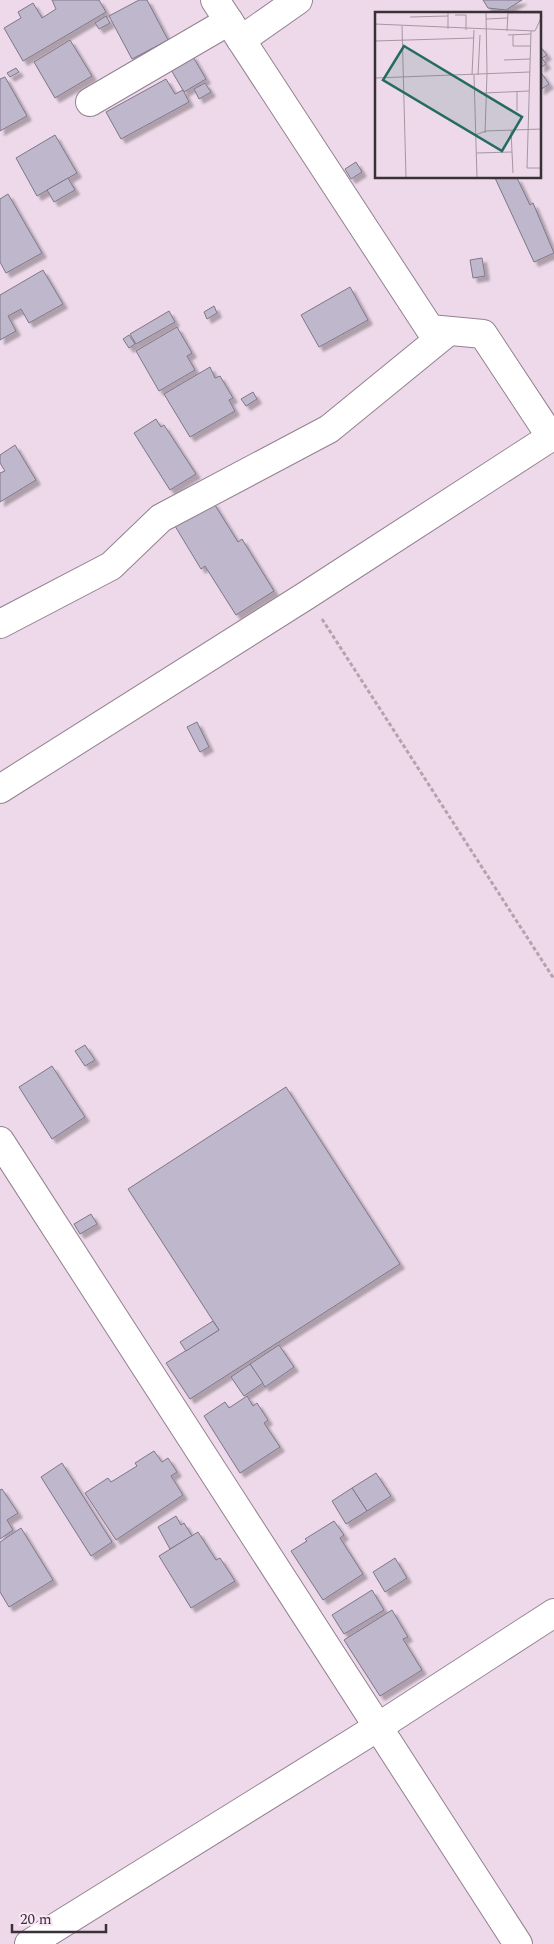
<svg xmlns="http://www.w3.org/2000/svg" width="554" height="1944" font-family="Spectral,serif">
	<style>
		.building { fill: #bfb7cc; stroke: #7e778a; filter: url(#shadow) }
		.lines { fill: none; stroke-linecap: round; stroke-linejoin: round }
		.minor-casing { stroke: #938190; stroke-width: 30 }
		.path { stroke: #b3a3af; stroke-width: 3; stroke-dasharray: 4 2.5; stroke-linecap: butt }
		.minor { stroke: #fff; stroke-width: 28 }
		.inset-road { fill: none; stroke: #a596a2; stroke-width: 1 }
		.view { fill: #236b63; fill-opacity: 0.15; stroke: #236b63; stroke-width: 2.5 }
		.inset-edge { fill: none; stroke: #393137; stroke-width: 2.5 }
	</style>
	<defs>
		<filter id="shadow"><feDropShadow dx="4.5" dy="4.5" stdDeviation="1" flood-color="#0004"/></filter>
	</defs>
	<rect width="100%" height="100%" fill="#edd9e9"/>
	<g class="building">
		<polygon points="99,0 106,12 23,61 4,28 21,18 18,12 33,3 42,18 56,9 52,0"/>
		<polygon points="139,0 147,0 168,40 132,59 109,16"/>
		<polygon points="483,0 522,0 506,10 488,8"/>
		<polygon points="106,16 110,23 99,29 95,23"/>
		<polygon points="70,40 92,76 55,98 34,62"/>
		<polygon points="540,46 547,55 542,58 546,64 540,68"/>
		<polygon points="192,55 206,79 184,92 170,68"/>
		<polygon points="16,68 19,72 10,77 7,73"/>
		<polygon points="540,71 549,84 540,90"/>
		<polygon points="5,77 27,116 0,131 0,79"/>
		<polygon points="166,79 175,94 183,90 189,102 121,139 106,112"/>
		<polygon points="205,83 211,92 199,99 194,89"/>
		<polygon points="55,135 77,173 37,196 16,158"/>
		<polygon points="356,162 362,172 351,179 345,169"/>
		<polygon points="68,178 75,190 54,202 47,190"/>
		<polygon points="495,178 517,178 530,205 533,203 554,253 534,262"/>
		<polygon points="8,194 42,253 6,273 0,262 0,199"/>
		<polygon points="482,258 485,276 473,278 470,260"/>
		<polygon points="43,270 63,304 29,323 21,309 8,316 16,331 0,340 0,295"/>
		<polygon points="350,287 368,320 319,347 301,315"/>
		<polygon points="214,306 217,313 207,319 204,312"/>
		<polygon points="169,311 175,322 136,344 130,334"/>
		<polygon points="177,327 192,353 187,356 195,370 159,391 136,351"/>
		<polygon points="129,335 135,344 129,348 123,339"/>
		<polygon points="210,367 215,378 220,376 233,398 229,400 235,411 190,437 164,394"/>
		<polygon points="253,392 257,399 246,406 241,399"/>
		<polygon points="156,419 161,427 164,425 196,474 170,490 134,433"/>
		<polygon points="15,445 36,480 0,502 0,473 5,471 0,463 0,455"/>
		<polygon points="213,502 238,542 242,539 274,591 236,615 205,566 201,569 175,526"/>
		<polygon points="197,722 209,747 200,752 187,727"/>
		<polygon points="85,1045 95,1060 85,1066 75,1051"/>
		<polygon points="52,1066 85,1117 52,1139 19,1087"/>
		<polygon points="286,1087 400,1264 190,1399 166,1363 219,1330 128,1189"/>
		<polygon points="91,1214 97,1224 80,1234 74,1224"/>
		<polygon points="213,1321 219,1330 186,1351 180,1342"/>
		<polygon points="279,1345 294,1367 265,1387 250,1364"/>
		<polygon points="250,1364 263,1383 244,1396 231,1377"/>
		<polygon points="247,1396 253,1406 257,1403 268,1420 264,1423 280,1447 240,1473 204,1416 225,1402 229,1408"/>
		<polygon points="154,1451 162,1462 168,1458 177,1472 171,1476 183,1495 116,1540 85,1493 108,1478 111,1482 137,1466 135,1463"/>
		<polygon points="62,1463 112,1542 91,1556 41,1477"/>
		<polygon points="376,1473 391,1496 367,1511 352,1488"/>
		<polygon points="352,1488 367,1511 346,1524 332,1501"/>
		<polygon points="2,1489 18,1513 7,1520 13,1530 0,1539 0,1490"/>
		<polygon points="176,1516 181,1525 184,1523 192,1536 170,1549 158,1527"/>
		<polygon points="334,1521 344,1535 340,1538 363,1574 323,1600 291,1551 307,1541 305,1539"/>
		<polygon points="21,1528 53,1580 9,1607 0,1592 0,1542"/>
		<polygon points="198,1532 216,1560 220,1558 235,1581 191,1608 159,1556"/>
		<polygon points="395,1558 407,1578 385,1592 373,1572"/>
		<polygon points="372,1590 384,1610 344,1634 332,1615"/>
		<polygon points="392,1610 408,1637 403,1639 422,1670 380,1696 344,1640"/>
	</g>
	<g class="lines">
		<g class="minor-casing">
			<g id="minor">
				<polyline points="215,0 430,329 483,334 551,437"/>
				<polyline points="241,40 298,0"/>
				<polyline points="90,102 229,21"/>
				<polyline points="0,624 111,566 161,518 329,429 449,331"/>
				<polyline points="0,789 307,595 554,435"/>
				<polyline points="0,1141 518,1944"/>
				<polyline points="29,1944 378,1727 554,1613"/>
			</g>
		</g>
		<polyline class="path" points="322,619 554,979"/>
		<use href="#minor" class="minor"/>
	</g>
	<g transform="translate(375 12)">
		<rect width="166" height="166" fill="#edd9e9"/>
		<path class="inset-road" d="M73,0V17M111,0L112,61M80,3H91V18M35,5L73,4M111,7L133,6M0,12L160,19L167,4M27,14L31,166M132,19L133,1H167M156,19L152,156H167M133,23L156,22M138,23V34H155M0,29L99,26M129,48L155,47M97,63L99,18M99,63L102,166M103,63L105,23M0,66L155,60M109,81L154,79M142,99V80M136,118L137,140M110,121L112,62M100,123L111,119L167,117M101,141L137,140L138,161"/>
		<path class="view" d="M29,34L147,105L127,139L8,68Z"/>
		<rect width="166" height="166" class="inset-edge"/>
	</g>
	<path d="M12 1924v8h94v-8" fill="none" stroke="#393137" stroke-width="2.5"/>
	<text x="20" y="1924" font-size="15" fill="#393137" stroke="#fae6f7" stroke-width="4" paint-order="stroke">20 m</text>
</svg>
